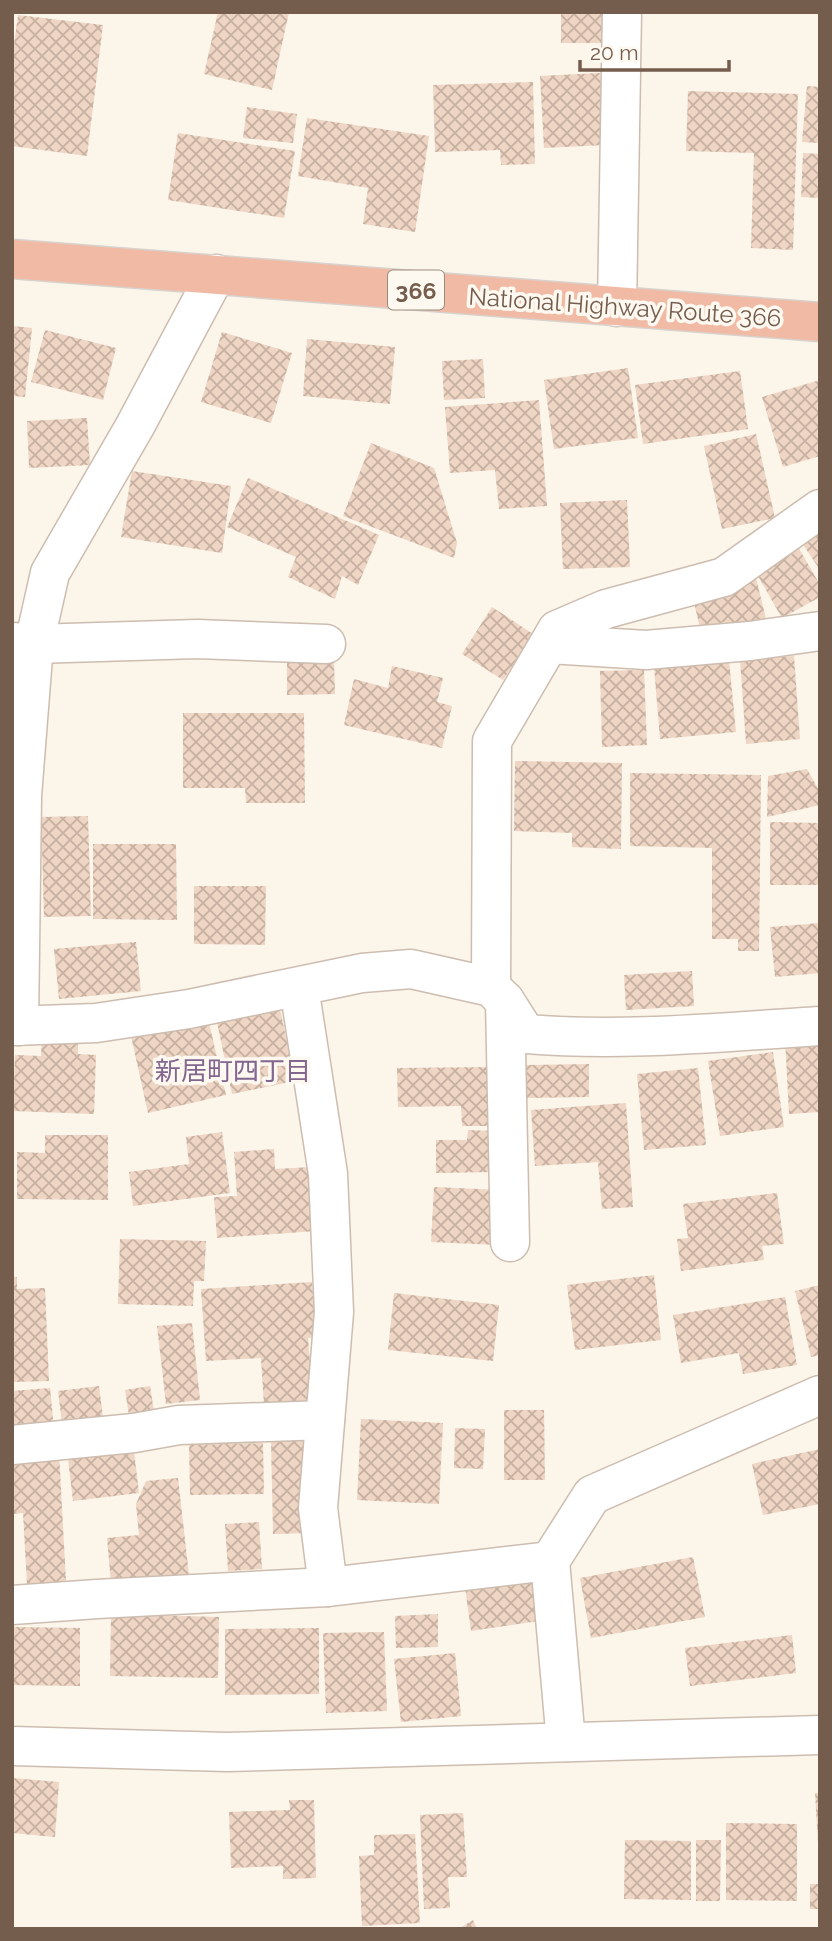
<svg xmlns="http://www.w3.org/2000/svg" width="832" height="1941" font-family="Raleway,'Noto Sans JP',sans-serif">
	<style>
		.building { fill: url(#building-cross-hatch) }
		.lines { fill: none; stroke-linecap: round; stroke-linejoin: round }
		.street-casing { stroke: #cdbdb0; stroke-width: 41 }
		.highway-casing { stroke: #d8d2cd; stroke-width: 41 }
		.street { stroke: #fff; stroke-width: 38 }
		.highway { stroke: #f1baa5; stroke-width: 38 }
		.labels { text-anchor: middle; dominant-baseline: central; stroke-width: 7; stroke-linejoin: round; paint-order: stroke }
		.shield { fill: #fef9f0; stroke: #9e8c7f; stroke-width: 2 }
		.shield-label { font-size: 23px; font-weight: bold; fill: #755d4e }
		.street-label { font-size: 24px; fill: #755d4e; stroke: #fef9f0 }
		.neighbourhood-label { font-size: 26px; fill: #836690; stroke: #fef9f0 }
	</style>
	<defs>
		<pattern id="building-cross-hatch" width="8" height="8" patternUnits="userSpaceOnUse" patternTransform="scale(1.75)"><rect width="8" height="8" fill="#efd5c3"/><path d="M0 0l8 8M0 8l8-8" fill="none" stroke="#c6b0a1"/></pattern>
	</defs>
	<rect width="100%" height="100%" fill="#fbf5ea"/>
	<g class="building">
		<polygon points="218,12 289,12 272,90 204,74"/>
		<rect x="561" y="12" width="42" height="31"/>
		<polygon points="18,15 103,25 87,156 12,146 12,59"/>
		<polygon points="600,73 605,145 544,148 540,76"/>
		<polygon points="533,82 535,164 501,165 500,150 435,152 433,85"/>
		<polygon points="807,86 820,87 820,143 802,142"/>
		<polygon points="688,91 798,94 793,250 751,248 754,153 686,151"/>
		<polygon points="247,107 297,114 293,143 243,138"/>
		<polygon points="307,118 429,136 415,232 363,224 368,188 298,176"/>
		<polygon points="178,133 295,151 284,218 168,200"/>
		<polygon points="803,153 820,154 820,198 801,197"/>
		<polygon points="12,326 32,328 25,397 12,396"/>
		<polygon points="45,330 116,348 103,400 31,382"/>
		<polygon points="222,332 292,353 271,423 201,402"/>
		<polygon points="307,339 395,347 390,404 303,396"/>
		<polygon points="483,359 485,398 444,400 442,361"/>
		<polygon points="628,368 638,438 554,449 544,380"/>
		<polygon points="740,371 748,429 643,444 635,385"/>
		<polygon points="820,380 820,456 783,467 762,397"/>
		<polygon points="539,400 547,506 499,509 495,470 450,473 445,407"/>
		<polygon points="87,418 90,465 29,468 27,421"/>
		<polygon points="756,434 775,518 722,529 704,446"/>
		<polygon points="371,443 434,468 457,543 454,558 343,516"/>
		<polygon points="132,471 231,486 222,553 121,537"/>
		<polygon points="248,478 379,535 358,585 342,576 335,599 288,577 296,557 227,527"/>
		<polygon points="627,500 630,567 563,569 560,503"/>
		<polygon points="820,524 820,570 798,537"/>
		<polygon points="793,538 820,585 820,597 782,618 750,562"/>
		<polygon points="755,574 768,627 729,637 725,622 700,628 692,594"/>
		<polygon points="492,607 533,634 503,680 462,654"/>
		<polygon points="794,656 800,739 746,744 740,660"/>
		<polygon points="729,660 736,732 660,739 654,667"/>
		<polygon points="287,661 334,661 335,694 287,695"/>
		<polygon points="392,666 443,678 437,702 452,706 442,748 344,725 354,679 388,688"/>
		<polygon points="644,670 647,745 602,747 600,671"/>
		<polygon points="183,713 304,713 305,803 246,803 245,788 183,788"/>
		<polygon points="515,761 622,763 621,849 572,847 572,833 514,831"/>
		<polygon points="807,769 820,792 820,805 767,817 768,776"/>
		<polygon points="630,773 761,775 759,951 738,951 738,939 712,939 712,848 630,846"/>
		<polygon points="88,816 91,916 44,917 41,817"/>
		<polygon points="770,822 820,823 820,885 770,885"/>
		<polygon points="93,844 176,844 177,920 93,919"/>
		<polygon points="194,886 266,886 265,945 194,944"/>
		<polygon points="820,923 820,973 775,977 770,927"/>
		<polygon points="136,942 141,991 59,999 54,949"/>
		<polygon points="692,971 694,1006 626,1010 624,975"/>
		<polygon points="280,1009 295,1081 232,1094 217,1022"/>
		<polygon points="208,1019 226,1095 148,1113 131,1036"/>
		<polygon points="42,1037 78,1038 78,1054 96,1055 94,1114 13,1111 15,1055 41,1056"/>
		<polygon points="820,1037 820,1112 789,1114 785,1038"/>
		<polygon points="773,1052 784,1127 720,1136 708,1061"/>
		<polygon points="589,1064 589,1097 526,1098 526,1065"/>
		<polygon points="491,1067 492,1126 462,1126 461,1106 398,1107 397,1068"/>
		<polygon points="698,1068 706,1145 644,1150 637,1074"/>
		<polygon points="626,1103 633,1207 602,1209 598,1162 535,1166 531,1110"/>
		<polygon points="468,1130 493,1131 493,1172 436,1173 436,1140 467,1140"/>
		<polygon points="222,1132 230,1193 133,1206 129,1172 189,1164 186,1137"/>
		<polygon points="45,1135 108,1135 108,1200 17,1199 17,1152 45,1153"/>
		<polygon points="274,1149 275,1169 312,1167 316,1231 217,1238 214,1197 237,1196 234,1152"/>
		<polygon points="434,1187 500,1190 498,1245 431,1242"/>
		<polygon points="777,1193 784,1244 762,1246 764,1260 681,1271 677,1239 688,1238 683,1204"/>
		<polygon points="120,1239 206,1241 204,1281 194,1281 193,1306 118,1304"/>
		<polygon points="654,1275 661,1340 575,1350 567,1285"/>
		<polygon points="12,1277 17,1277 17,1289 45,1288 49,1381 12,1382"/>
		<polygon points="312,1282 316,1337 308,1338 313,1402 264,1406 261,1358 206,1361 201,1289"/>
		<polygon points="820,1285 820,1355 811,1357 795,1291"/>
		<polygon points="394,1293 499,1305 493,1361 388,1350"/>
		<polygon points="785,1297 797,1365 743,1374 739,1353 681,1363 673,1315"/>
		<polygon points="192,1323 200,1400 166,1404 157,1326"/>
		<polygon points="99,1386 104,1425 63,1431 58,1391"/>
		<polygon points="150,1386 155,1418 130,1422 125,1390"/>
		<polygon points="50,1388 54,1429 12,1433 12,1391"/>
		<polygon points="504,1410 544,1410 545,1480 504,1480"/>
		<polygon points="361,1419 443,1423 439,1504 357,1500"/>
		<polygon points="455,1428 485,1429 483,1469 454,1468"/>
		<polygon points="308,1438 310,1533 273,1534 271,1439"/>
		<polygon points="133,1443 139,1493 73,1501 67,1451"/>
		<polygon points="263,1443 264,1494 190,1495 189,1445"/>
		<polygon points="820,1449 820,1504 763,1515 752,1464"/>
		<polygon points="59,1452 66,1582 27,1584 23,1513 12,1514 12,1454"/>
		<polygon points="178,1478 189,1575 111,1583 107,1538 139,1535 136,1504 146,1481"/>
		<polygon points="259,1522 262,1569 228,1571 225,1524"/>
		<polygon points="693,1557 705,1617 591,1638 580,1578"/>
		<polygon points="539,1577 545,1620 471,1631 465,1587"/>
		<polygon points="111,1614 219,1617 218,1678 110,1676"/>
		<polygon points="438,1614 438,1647 396,1648 395,1616"/>
		<polygon points="12,1627 80,1628 80,1686 12,1685"/>
		<polygon points="319,1628 319,1694 225,1695 225,1629"/>
		<polygon points="384,1632 387,1711 326,1713 323,1633"/>
		<polygon points="792,1635 796,1673 690,1686 685,1648"/>
		<polygon points="455,1653 461,1716 401,1722 394,1659"/>
		<polygon points="12,1778 59,1782 55,1837 12,1833"/>
		<polygon points="815,1793 820,1793 820,1843 818,1843"/>
		<polygon points="289,1800 314,1800 316,1878 283,1879 283,1866 231,1868 229,1812 290,1810"/>
		<polygon points="463,1813 467,1877 448,1877 450,1908 424,1909 420,1815"/>
		<polygon points="726,1823 797,1824 797,1901 726,1900"/>
		<polygon points="415,1834 420,1923 362,1926 359,1856 374,1855 374,1835"/>
		<polygon points="625,1840 691,1841 691,1900 624,1899"/>
		<polygon points="696,1840 721,1840 720,1901 696,1901"/>
		<rect x="810" y="1884" width="10" height="25"/>
		<polygon points="473,1920 477,1929 458,1929"/>
	</g>
	<g class="lines">
		<g class="street-casing">
			<g id="street">
				<polyline points="617,307 622,12"/>
				<polyline points="12,642 34,644 197,639 326,644"/>
				<polyline points="549,644 646,650 750,641 820,631"/>
				<polyline points="299,987 328,1174 334,1312 318,1508 328,1587"/>
				<polyline points="491,987 492,741 557,630 606,609 724,577 820,509"/>
				<polyline points="505,1001 510,1242"/>
				<path d="M12,1026L96,1023L189,1009L362,973L411,969L491,987L505,1001L526,1034C624,1042 722,1032 820,1026"/>
				<polyline points="19,1026 22,796 34,644 50,573 135,426 216,274"/>
				<polyline points="12,1445 134,1433 179,1425 325,1420"/>
				<polyline points="12,1605 97,1599 328,1587 550,1561"/>
				<polyline points="566,1742 550,1561 592,1495 820,1395"/>
				<polyline points="12,1746 227,1752 820,1735"/>
			</g>
		</g>
		<g class="highway-casing">
			<polyline id="highway" points="12,259 820,322"/>
		</g>
		<use href="#street" class="street"/>
		<use href="#highway" class="highway"/>
	</g>
	<g class="labels">
		<rect class="shield" x="388" y="270.5" width="56" height="39" rx="5"/>
		<g class="shield-label">
			<text x="416" y="290">366</text>
		</g>
		<g class="street-label">
			<text transform="translate(625 307) rotate(4)">National Highway Route 366</text>
		</g>
		<g class="neighbourhood-label">
			<text x="233" y="1071">新居町四丁目</text>
		</g>
	</g>
	<rect width="832" height="1941" fill="none" stroke="#755d4e" stroke-width="28"/>
	<path d="M580 60v10h149v-10" fill="none" stroke="#755d4e" stroke-width="3.5"/>
	<text x="590" y="60" font-size="21" fill="#755d4e" stroke="#fef9f0" stroke-width="5" paint-order="stroke">20 m</text>
</svg>
